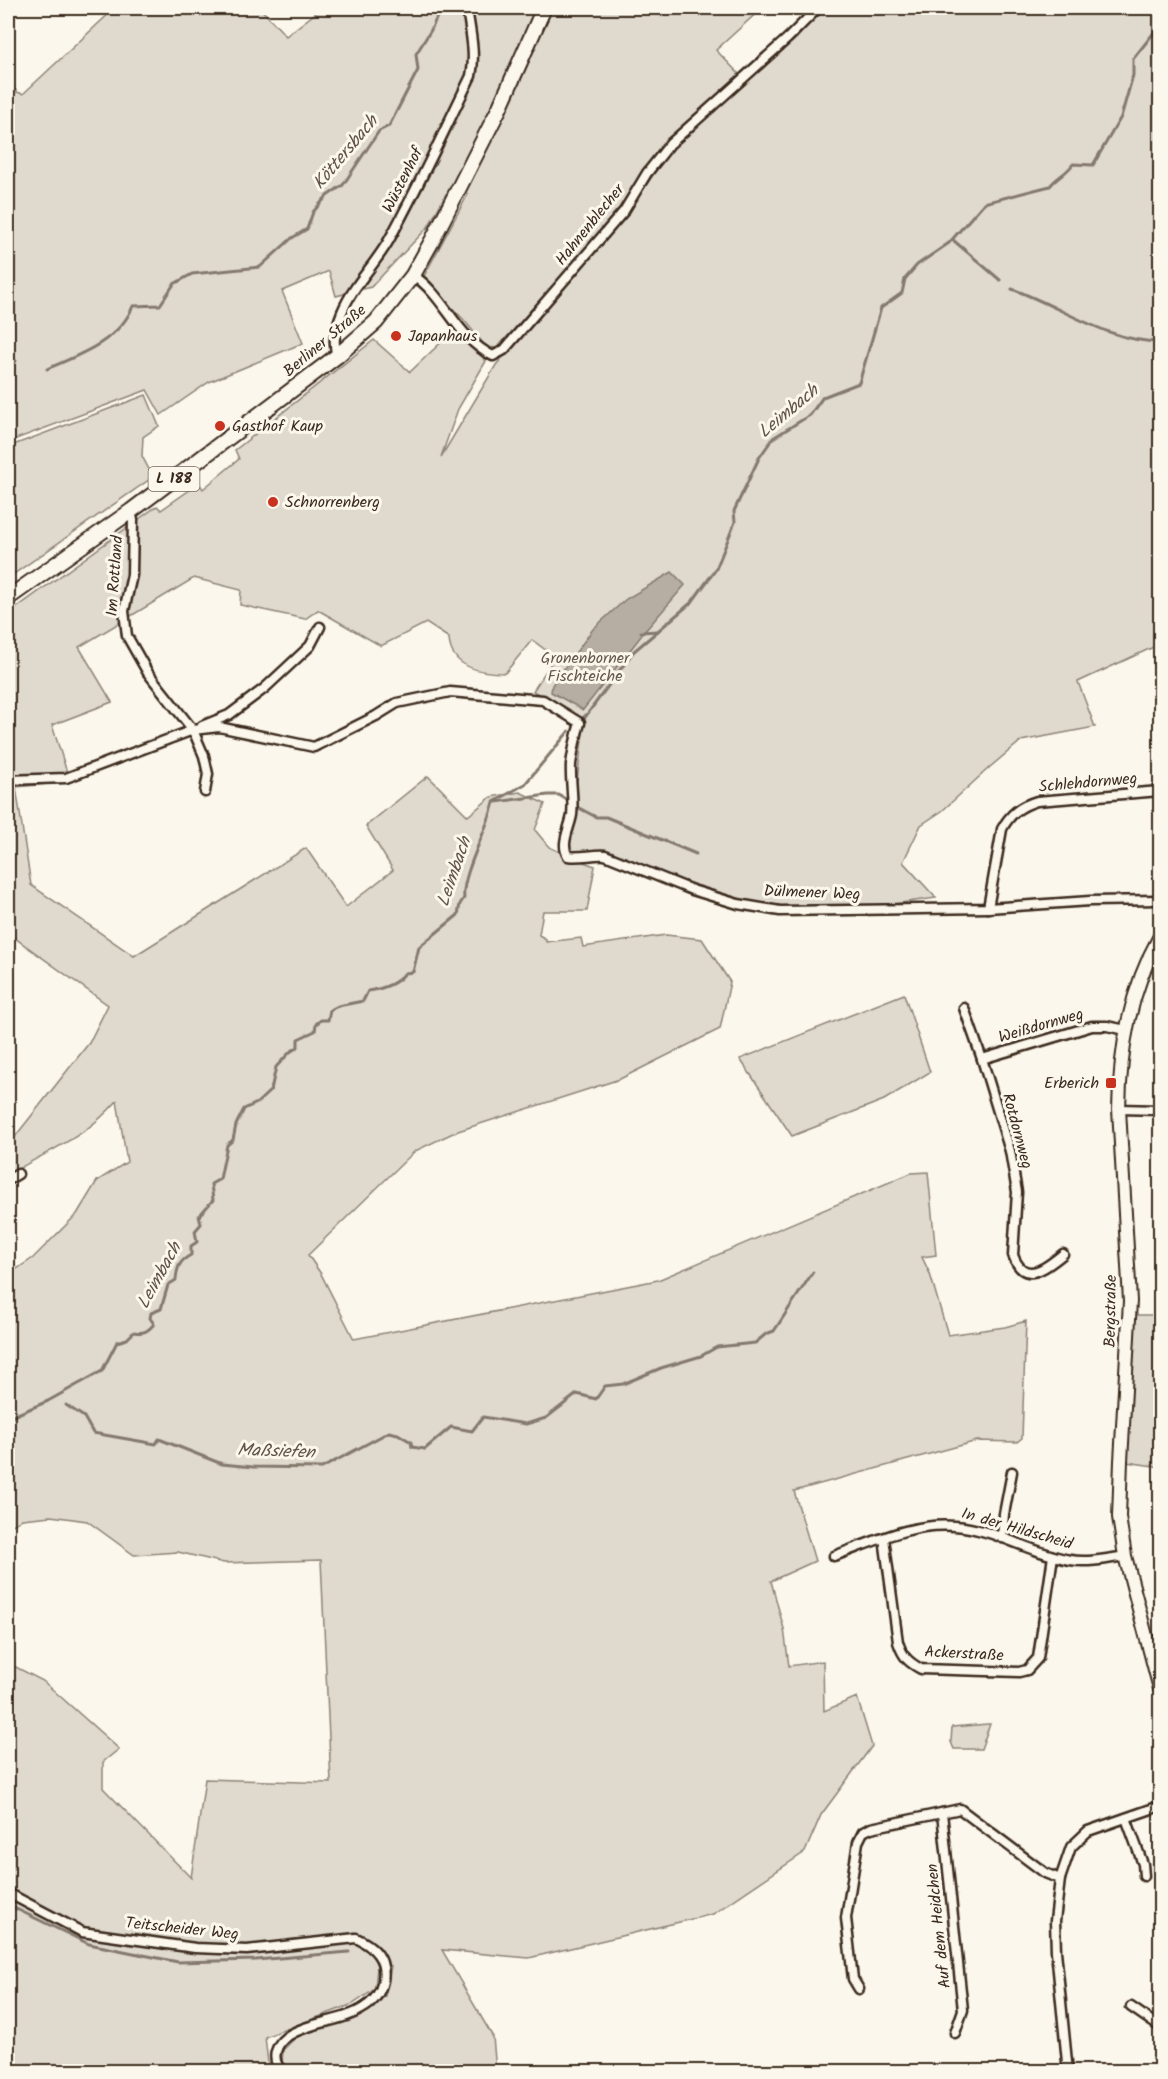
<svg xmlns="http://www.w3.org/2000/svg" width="1168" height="2079" font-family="Kalam,sans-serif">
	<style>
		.green { fill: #dfd9ce; stroke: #8d8276; stroke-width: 1.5 }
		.water { fill: #b6aea2; stroke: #85796d; stroke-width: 1.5 }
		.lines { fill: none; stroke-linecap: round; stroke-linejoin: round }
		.stream { stroke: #85796d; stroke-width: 3 }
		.street-casing { stroke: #3b2a1e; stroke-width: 13 }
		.secondary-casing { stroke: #3b2a1e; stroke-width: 16 }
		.primary-casing { stroke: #3b2a1e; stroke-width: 18 }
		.street { stroke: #fbf7ec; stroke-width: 8 }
		.secondary { stroke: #fbf7ec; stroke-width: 12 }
		.primary { stroke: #fbf7ec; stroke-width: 14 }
		.poi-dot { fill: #c8321e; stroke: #fbf7ec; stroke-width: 2 }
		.labels { text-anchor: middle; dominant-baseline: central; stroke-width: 6; stroke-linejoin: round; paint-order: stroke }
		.shield { fill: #fbf7ec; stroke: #75685c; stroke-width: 1.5 }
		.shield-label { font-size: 15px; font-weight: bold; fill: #3b2a1e }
		.street-label { font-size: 16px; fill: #3b2a1e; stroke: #fbf7ec }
		.poi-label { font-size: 16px; fill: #3b2a1e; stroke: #fbf7ec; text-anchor: start }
		.park-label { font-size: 16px; fill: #64564a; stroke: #fbf7ec }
		.water-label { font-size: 18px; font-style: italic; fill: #605246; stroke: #fbf7ec }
	</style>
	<rect width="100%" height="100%" fill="#fbf7ec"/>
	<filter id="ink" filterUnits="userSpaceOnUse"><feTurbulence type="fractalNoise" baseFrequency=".0167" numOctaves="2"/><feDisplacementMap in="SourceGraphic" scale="12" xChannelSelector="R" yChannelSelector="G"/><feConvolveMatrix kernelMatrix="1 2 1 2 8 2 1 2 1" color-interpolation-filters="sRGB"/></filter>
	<g filter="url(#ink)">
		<g class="green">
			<polygon points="115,8 260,8 286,36 322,8 762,8 716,50 740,75 662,143 619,211 497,348 486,347 464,320 423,278 468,194 446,194 428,227 371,287 336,296 329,271 282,291 303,343 209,382 161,415 147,390 8,442 8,80 17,92 23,94"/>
			<path d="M823,8H1160V644L1078,682L1095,727L1021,741L990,767L942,811L921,825L903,862L936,898L893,904L780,911L613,859L574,857L565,845L573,814L585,715L581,718L533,691L555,657L532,640L505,673C480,673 450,667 449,638L426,623L381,646L318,610L305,619L240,605L241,590L194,578L79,647L112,702L52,725L70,782L16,787L31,885L134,956L306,848L346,907L393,870L366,826L428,776L468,816L491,797L520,792L545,804L535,830L549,847L575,859L595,866L587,911H543L539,935L546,939V942L581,938L583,947L666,935L702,939L730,982L720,1029L620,1079L455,1132L415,1151L308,1255L321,1274L354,1339L658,1280L911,1173L928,1172L936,1255L922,1257L930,1274L948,1335L1005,1327L1026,1321L1022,1438L1017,1442L977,1441L794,1491L815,1561L771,1581L784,1629L789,1666L823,1661L824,1711L857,1697L872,1746L821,1815L805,1852L713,1914L529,1958L442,1950L493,2037L496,2071L298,2072L282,2063L283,2050L296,2037L369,2011L385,1996L391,1966L377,1967L375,1989L353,2004L265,2037L269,2071H8V1663L43,1681L119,1749L103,1762V1788L191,1878L205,1779L331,1783L321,1560L224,1563L178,1552L134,1555L87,1521L51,1516L22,1519L8,1528V1275L33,1258L77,1214L97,1181L127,1162L117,1101C83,1140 50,1149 8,1175V1143H10L89,1043L108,1005L8,933V614L157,506L161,510L191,489L196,478L203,489L239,459L235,450L374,340L410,372L455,329L486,361L458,409L441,457L496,365L627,213L673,146L797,38Z"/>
			<polygon points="146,395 159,426 143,437 142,456 153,477 8,578 8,447"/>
			<polygon points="904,994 930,1072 884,1100 792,1136 740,1059"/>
			<polygon points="1135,1315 1160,1315 1160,1467 1127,1462"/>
			<polygon points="988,1724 990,1724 981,1749 954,1749 951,1742 952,1727"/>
		</g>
		<polygon class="water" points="672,572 685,585 645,631 583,710 551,692 552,685 593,629 626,599"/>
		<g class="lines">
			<g class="stream">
				<polyline points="953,240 1000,280"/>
				<path d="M1012,289C1062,307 1106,341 1160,342"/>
				<polyline points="8,363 16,361"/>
				<path d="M47,369C79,355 119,341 133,306L160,305L174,284L192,274L260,267L292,238L307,229L313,212L327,196L343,185L379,131L389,126L418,70L416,54L431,30L441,8"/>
				<polyline points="641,632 658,631"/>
				<path d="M583,720L633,652L692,602L716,569L735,522L734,511L759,458L773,438L810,415L823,397L859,383L881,308L902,293L905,279L917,265L949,243L984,203L1050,186C1057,177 1066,174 1073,164L1093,165L1121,117L1133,75V59L1160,25"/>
				<polyline points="496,802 548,795 559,795 567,800"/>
				<polyline points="579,808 596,817 606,817 696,854"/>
				<polyline points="66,1405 84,1417 93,1433 156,1444 159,1439 222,1464 253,1467 322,1468 389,1432 398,1434 411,1442 412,1447 425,1449 451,1427 472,1431 483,1417 526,1424 546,1418 577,1394 596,1399 605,1386 623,1384 661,1368 701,1356 717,1347 755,1343 766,1334 774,1331 813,1272"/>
				<path d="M8,1424L13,1416L48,1401L102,1371L117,1342L127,1339L134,1332C144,1334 148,1331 154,1324L150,1318L151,1313L161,1309L168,1285L176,1280C177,1268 179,1261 191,1255V1246L197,1242L195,1231L201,1224L199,1216L213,1200L211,1184L220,1179L227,1145L233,1140L236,1125L244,1109L257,1103L271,1090L276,1067L290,1052L298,1047V1039L315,1031L316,1024L321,1020H328L330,1010L338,1006L363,1001L368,991C382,989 396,985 405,973L413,972L419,947L458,915L460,904L464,898C461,876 488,828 494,802L525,784L569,731"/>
				<polyline points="8,1905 89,1944 178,1962 256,1960 349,1952"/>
			</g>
			<g class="street-casing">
				<g id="street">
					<path d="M413,275C445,296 457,339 493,356L504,350L624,211L647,173L670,144L788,38L818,8"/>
					<path d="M337,356C332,341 336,327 342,312C353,285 375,265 389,240C419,186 444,131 471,76C476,53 470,31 467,8"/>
					<polyline points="131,511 133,520 132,575 124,611 127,636 148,673 193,730 204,756 208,774 205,792"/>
					<polyline points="202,726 229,715 265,688 310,646 320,627"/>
					<path d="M8,780L66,778L193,730L219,727L314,747L376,716L397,703L450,692L543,700L580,723C576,736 573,751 571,764C570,781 574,798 572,815C570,828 560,844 568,856C580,858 593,854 605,855L692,890L738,904L780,911L988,908L1090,901L1160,900"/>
					<path d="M988,908L1002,829C1010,814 1020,806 1037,801L1160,791"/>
					<polyline points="964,1008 982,1059 1092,1026 1107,1026 1126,1030"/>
					<path d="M982,1059L1010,1151L1017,1192L1013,1255C1024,1286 1046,1268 1063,1254"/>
					<polyline points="1119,1109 1160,1110"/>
					<polyline points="8,1180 18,1174"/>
					<path d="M884,1538L898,1642C903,1657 908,1662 921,1669L1019,1672L1027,1670L1038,1658L1053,1556"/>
					<polyline points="1002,1538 1004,1514 1012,1472"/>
					<path d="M834,1556C873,1542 913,1522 955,1526C995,1529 1030,1553 1070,1560C1087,1563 1107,1559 1125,1556"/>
					<polyline points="942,1813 963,2010 955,2033"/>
					<polyline points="1126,1818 1143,1864 1144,1876"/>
					<path d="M8,1893L82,1932L195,1948L247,1950L356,1938C369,1944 381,1953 383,1967C386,1983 378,1999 365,2007C343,2022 313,2021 291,2034C276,2042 269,2059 283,2072"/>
					<polyline points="859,1989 853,1979 846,1918 858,1842 863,1832 871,1828 960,1809 1045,1873 1060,1879"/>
					<polyline points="1131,2007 1160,2027"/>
					<polyline points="1068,2072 1056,1951 1055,1921 1060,1879 1071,1847 1088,1831 1160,1806"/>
				</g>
			</g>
			<g class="secondary-casing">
				<path id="secondary" d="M1160,936C1130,990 1120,1048 1119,1109L1130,1301L1121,1461L1119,1517L1125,1556L1160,1689"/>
			</g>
			<g class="primary-casing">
				<polyline id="primary" points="8,598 131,511 337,356 376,322 413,275 432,241 499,109 544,8"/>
			</g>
			<use href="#street" class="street"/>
			<use href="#secondary" class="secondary"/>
			<use href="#primary" class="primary"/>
		</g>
	</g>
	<g class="poi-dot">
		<circle cx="396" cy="336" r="6"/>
		<circle cx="220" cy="426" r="6"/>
		<circle cx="273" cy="502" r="6"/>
		<rect x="1105" y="1077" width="12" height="12" rx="3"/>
	</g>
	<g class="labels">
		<rect class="shield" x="148.5" y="467" width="51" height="24" rx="4.5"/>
		<g class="shield-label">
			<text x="174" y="479">L 188</text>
		</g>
		<g class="street-label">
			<text transform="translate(403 180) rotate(-63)">Wüstenhof</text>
			<text transform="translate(590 225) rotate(-51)">Hahnenblecher</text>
			<text transform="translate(325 341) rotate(-40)">Berliner Straße</text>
			<text transform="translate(115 576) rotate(-86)">Im Rottland</text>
			<text transform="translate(1088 783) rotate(-5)">Schlehdornweg</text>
			<text transform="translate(812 893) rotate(2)">Dülmener Weg</text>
			<text transform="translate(1041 1026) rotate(-16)">Weißdornweg</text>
			<text transform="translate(1017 1131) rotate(75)">Rotdornweg</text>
			<text transform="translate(1111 1311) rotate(-89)">Bergstraße</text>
			<text transform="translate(1017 1529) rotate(16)">In der Hildscheid</text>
			<text transform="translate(964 1654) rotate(3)">Ackerstraße</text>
			<text transform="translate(939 1926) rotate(-96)">Auf dem Heidchen</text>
			<text transform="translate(182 1929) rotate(6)">Teitscheider Weg</text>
		</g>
		<g class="poi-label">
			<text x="408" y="336">Japanhaus</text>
			<text x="232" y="426">Gasthof Kaup</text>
			<text x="285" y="502">Schnorrenberg</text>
			<text x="1099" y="1083" text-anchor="end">Erberich</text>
		</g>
		<g class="park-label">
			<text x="585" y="658">Gronenborner<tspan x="585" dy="18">Fischteiche</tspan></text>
		</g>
		<g class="water-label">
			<text transform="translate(346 153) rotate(-50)">Köttersbach</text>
			<text transform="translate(789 412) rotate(-40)">Leimbach</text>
			<text transform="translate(455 872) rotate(-71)">Leimbach</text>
			<text transform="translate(160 1276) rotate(-61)">Leimbach</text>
			<text transform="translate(276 1452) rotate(2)">Maßsiefen</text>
		</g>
	</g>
	<rect width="1168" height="2079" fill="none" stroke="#fbf7ec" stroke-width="30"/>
	<rect x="15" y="15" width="1138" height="2049" fill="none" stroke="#3b2a1e" stroke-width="2" filter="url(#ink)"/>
</svg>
